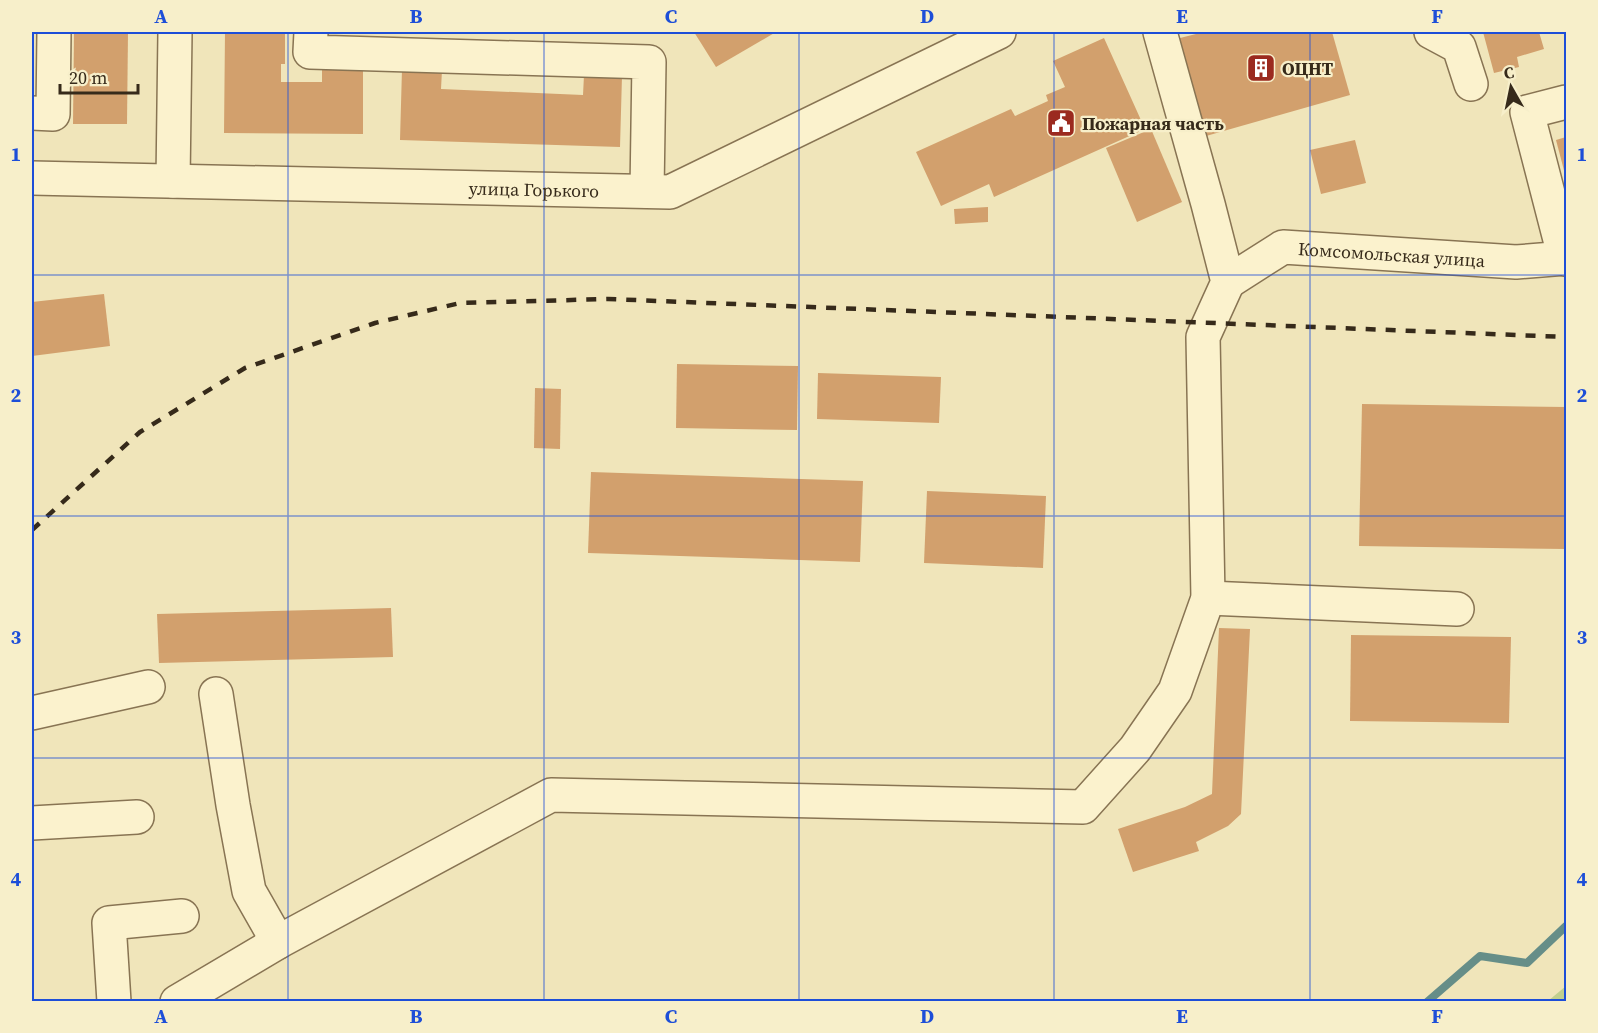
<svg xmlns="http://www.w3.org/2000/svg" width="1598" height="1033" font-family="'Source Serif 4',serif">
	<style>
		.green { fill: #c1cf8e }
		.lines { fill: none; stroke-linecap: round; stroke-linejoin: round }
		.stream { stroke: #668e88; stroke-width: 8 }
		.building { fill: #d2a06d }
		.minor-casing { stroke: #887453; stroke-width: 36 }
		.minor { stroke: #fbf2cd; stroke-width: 33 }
		.rail { stroke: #362a1a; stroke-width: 4.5; stroke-dasharray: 10 10; stroke-linecap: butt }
		.grid { fill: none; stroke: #1d4ed8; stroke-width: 1.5; stroke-opacity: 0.55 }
		.labels { text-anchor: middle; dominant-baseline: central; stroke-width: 4.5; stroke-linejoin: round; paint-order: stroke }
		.poi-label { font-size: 18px; font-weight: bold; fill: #362a1a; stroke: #f7efca; text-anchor: start }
		.street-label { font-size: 18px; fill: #362a1a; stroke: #f7efca }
		.neatline { fill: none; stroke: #1d4ed8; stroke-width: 2 }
		.grid-label { font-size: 20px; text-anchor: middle; font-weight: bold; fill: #1d4ed8 }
	</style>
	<rect width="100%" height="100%" fill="#f0e5ba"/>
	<polygon class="green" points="1566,986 1566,1001 1548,1001"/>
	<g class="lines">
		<polyline class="stream" points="1427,1002 1480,956 1527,963 1566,926"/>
	</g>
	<g class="building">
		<polygon points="74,32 128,32 127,124 73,124"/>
		<polygon points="225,32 285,32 285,64 281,64 281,82 322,82 322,64 363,64 363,134 224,133"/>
		<polygon points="694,32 776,32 716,67"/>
		<polygon points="1204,32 1332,32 1350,95 1199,138 1172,40"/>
		<polygon points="1483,32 1539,32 1544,49 1517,57 1519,67 1494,73"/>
		<polygon points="1104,38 1145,129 994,197 989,184 941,206 916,152 1011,109 1015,116 1048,101 1046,95 1065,87 1053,61"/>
		<polygon points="402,69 442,70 441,89 583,95 584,75 622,76 620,147 400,140"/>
		<polygon points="1151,129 1182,202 1137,222 1106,148"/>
		<polygon points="1566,137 1566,178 1556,140"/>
		<polygon points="1355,140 1366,183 1321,194 1310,150"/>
		<polygon points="988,207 988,222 955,224 954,209"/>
		<polygon points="104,294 110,346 32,356 32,302"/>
		<polygon points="677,364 798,366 797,430 676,428"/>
		<polygon points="818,373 941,377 939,423 817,419"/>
		<polygon points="535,388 561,389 560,449 534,448"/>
		<polygon points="1362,404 1566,407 1566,549 1359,546"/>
		<polygon points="591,472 863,481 860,562 588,553"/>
		<polygon points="927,491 1046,496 1043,568 924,563"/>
		<polygon points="391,608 393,657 159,663 157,614"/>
		<polygon points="1219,628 1250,629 1241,814 1228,826 1196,842 1199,851 1133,872 1118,829 1185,807 1212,794"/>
		<polygon points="1351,635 1511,637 1509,723 1350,721"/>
	</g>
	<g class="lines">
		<g class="minor-casing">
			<g id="minor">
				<polyline points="311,32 310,52 649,62 647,191"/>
				<polyline points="1431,32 1459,47 1471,84"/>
				<polyline points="32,113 53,114 54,32"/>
				<path id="s1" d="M32,178L670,192L999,32"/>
				<polyline points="173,181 175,32"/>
				<polyline points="1565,259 1527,112 1566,102"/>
				<path id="s2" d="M1228,282L1283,247L1516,262L1566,258"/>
				<polyline points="1208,598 1457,609"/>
				<polyline points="216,694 233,805 249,891 278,942"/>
				<polyline points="32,713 148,687"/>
				<polyline points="32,823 137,817"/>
				<polyline points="114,1002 109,923 182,916"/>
				<polyline points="177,1002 278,942 551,795 1083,807 1135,749 1175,691 1208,598 1203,337 1228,282 1208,204 1160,32"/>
			</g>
		</g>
		<use href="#minor" class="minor"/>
		<polyline class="rail" points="32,530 140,432 245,368 375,323 460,303 608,299 1566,337"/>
	</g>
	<path class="grid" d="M288,32V1002M544,32V1002M799,32V1002M1054,32V1002M1310,32V1002M32,275H1566M32,516H1566M32,758H1566"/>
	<defs>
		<g id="building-square" transform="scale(1.5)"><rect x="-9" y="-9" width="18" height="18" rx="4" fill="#9b2a1f" stroke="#f7efca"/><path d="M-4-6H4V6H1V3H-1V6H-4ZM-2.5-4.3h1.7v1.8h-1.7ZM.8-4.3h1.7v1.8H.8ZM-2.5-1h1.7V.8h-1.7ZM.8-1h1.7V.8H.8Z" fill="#fff"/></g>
		<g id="civic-square" transform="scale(1.5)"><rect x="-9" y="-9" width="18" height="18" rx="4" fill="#9b2a1f" stroke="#f7efca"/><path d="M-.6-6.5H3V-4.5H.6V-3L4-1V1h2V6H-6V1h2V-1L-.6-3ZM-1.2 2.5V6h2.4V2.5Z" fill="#fff"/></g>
	</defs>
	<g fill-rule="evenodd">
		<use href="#building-square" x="1261" y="68"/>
		<use href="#civic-square" x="1061" y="123"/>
	</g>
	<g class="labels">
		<g class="poi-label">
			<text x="1282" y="68">ОЦНТ</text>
			<text x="1082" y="123">Пожарная часть</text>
		</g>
		<g class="street-label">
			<text stroke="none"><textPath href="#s1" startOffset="502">улица Горького</textPath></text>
			<text stroke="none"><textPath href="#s2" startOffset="174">Комсомольская улица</textPath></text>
		</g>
	</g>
	<rect width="1598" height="1033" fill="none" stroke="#f7efca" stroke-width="66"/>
	<g transform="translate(1511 87) rotate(351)" stroke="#f7efca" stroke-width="4.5" paint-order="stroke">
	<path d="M0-4.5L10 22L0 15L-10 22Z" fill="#362a1a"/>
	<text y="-9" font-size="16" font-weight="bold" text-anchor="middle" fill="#362a1a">С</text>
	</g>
	<path d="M60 84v9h78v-9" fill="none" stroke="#362a1a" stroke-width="3"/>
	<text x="69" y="84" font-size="18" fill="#362a1a" stroke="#f7efca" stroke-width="4.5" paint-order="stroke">20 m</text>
	<rect x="33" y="33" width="1532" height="967" class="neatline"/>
	<g class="grid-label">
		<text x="161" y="23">A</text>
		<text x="416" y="23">B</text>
		<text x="671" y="23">C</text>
		<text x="927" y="23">D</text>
		<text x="1182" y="23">E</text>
		<text x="1437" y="23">F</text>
		<text x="16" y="161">1</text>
		<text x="1582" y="161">1</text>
		<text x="16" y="402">2</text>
		<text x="1582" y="402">2</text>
		<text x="16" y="644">3</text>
		<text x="1582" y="644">3</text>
		<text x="16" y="886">4</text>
		<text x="1582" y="886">4</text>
		<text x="161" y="1023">A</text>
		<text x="416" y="1023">B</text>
		<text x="671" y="1023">C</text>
		<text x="927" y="1023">D</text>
		<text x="1182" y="1023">E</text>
		<text x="1437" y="1023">F</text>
	</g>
</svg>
